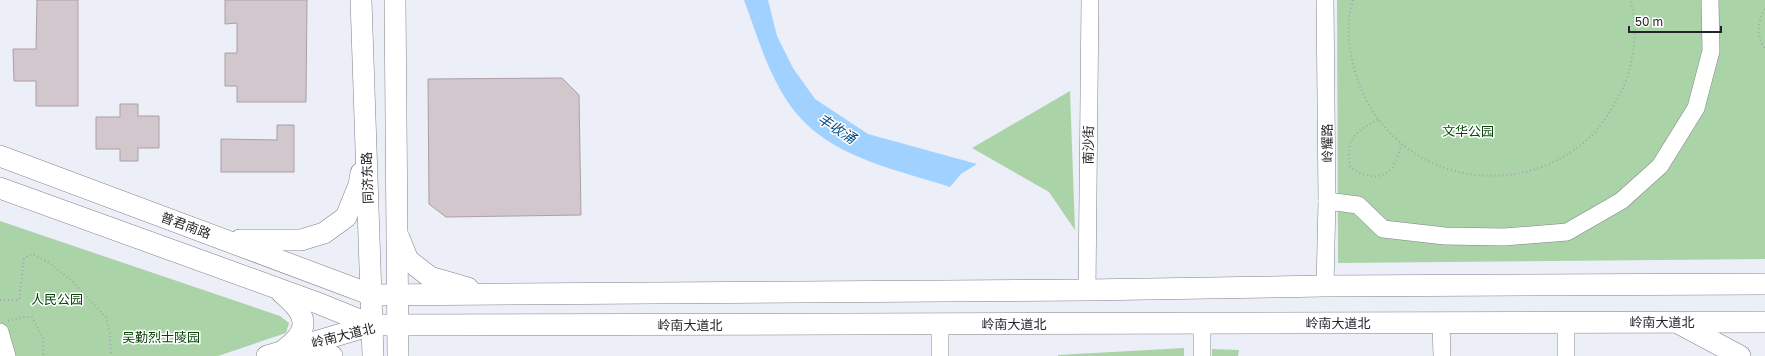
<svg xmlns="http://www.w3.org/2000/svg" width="1765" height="356" font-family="'Golos Text','Noto Sans SC',sans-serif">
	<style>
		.green { fill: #aad4a7 }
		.water { fill: #a1d2ff }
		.building { fill: #d2c7cc; stroke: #aaa0a4 }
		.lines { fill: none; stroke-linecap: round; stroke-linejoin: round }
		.minor-casing { stroke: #81828b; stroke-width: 18 }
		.major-casing { stroke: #81828b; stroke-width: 22 }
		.path { stroke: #a3a4ac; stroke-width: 2; stroke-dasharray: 1 3; stroke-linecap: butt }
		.minor { stroke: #fff; stroke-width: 17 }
		.major { stroke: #fff; stroke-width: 21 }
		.labels { text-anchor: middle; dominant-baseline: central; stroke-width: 3; stroke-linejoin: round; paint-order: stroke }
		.park-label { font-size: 13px; fill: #07440a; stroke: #fff }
		.street-label { font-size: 13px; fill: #242428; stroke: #fff }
		.water-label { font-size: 14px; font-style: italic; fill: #085082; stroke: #fff }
	</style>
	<rect width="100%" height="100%" fill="#eceef8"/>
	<g class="green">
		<polygon points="1337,0 1765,0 1765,259 1338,263"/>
		<polygon points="1070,91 1075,230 1049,192 972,148"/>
		<polygon points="0,221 280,316 289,323 286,333 218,356 0,356"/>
		<polygon points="1184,348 1184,356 1058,356 1058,355"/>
		<polygon points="1212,349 1239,350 1238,356 1212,356"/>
	</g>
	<path class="water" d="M744,0H768L777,36L793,68L815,99L868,134L977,164L961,174L950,187C898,170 833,158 796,113C770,81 758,38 744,0Z"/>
	<g class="building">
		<polygon points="37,0 78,0 78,106 36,106 36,81 14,81 13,49 36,49"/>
		<polygon points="225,0 307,0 306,102 237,102 237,86 225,86 225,53 237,53 237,23 225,24"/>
		<polygon points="562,78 579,95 581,215 446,217 429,204 428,79"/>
		<polygon points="120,104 138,104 138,116 159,116 159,148 138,148 138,161 120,161 120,149 96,149 96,117 120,117"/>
		<polygon points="277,125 294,125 294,172 221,172 221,139 277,140"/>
	</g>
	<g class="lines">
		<g class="minor-casing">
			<g id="minor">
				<polyline points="1325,0 1327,201 1325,286"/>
				<polyline points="1327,201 1358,205 1383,229 1445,236 1504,237 1567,232 1621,201 1660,166 1696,108 1711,51 1710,0"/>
				<polyline points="1087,290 1090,0"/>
				<polyline points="1566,322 1566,356"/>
				<polyline points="1441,323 1442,356"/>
				<polyline points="0,332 7,356"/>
				<polyline points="940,356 940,325"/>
				<polyline points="1202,356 1202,324"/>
			</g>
		</g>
		<g class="major-casing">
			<g id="major">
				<polyline points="361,0 373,356"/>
				<polyline points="395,0 398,356"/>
				<polyline points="0,156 372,295 1087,290 1325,286 1765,284"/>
				<polyline points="0,188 315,302 372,325"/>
				<polyline points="399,238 408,260 430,277 468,288"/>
				<polyline points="240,240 301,240 324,233 346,217 359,185 361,173"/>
				<path d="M282,293C306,313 313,329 284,350"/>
				<polyline points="1680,324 1740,356"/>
				<polyline points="298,350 317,351 332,356"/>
				<polyline points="267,356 372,325 1765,322"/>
			</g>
		</g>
		<g class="path">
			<path d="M1353,0C1346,22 1348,47 1354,68C1380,170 1500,209 1582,144C1599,131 1610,112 1620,94C1633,69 1640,27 1630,0"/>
			<path d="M1765,9C1757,23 1756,36 1765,49"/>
			<path d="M1378,120C1354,132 1346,138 1350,167C1362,176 1380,182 1392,168C1396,162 1399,151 1402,145"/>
			<polyline points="0,300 19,300 24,258 33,254 48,262 73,282 106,317 110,333 111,356"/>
			<polyline points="8,321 22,317 32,317 43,338 43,356"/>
		</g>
		<use href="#minor" class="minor"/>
		<use href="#major" class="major"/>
	</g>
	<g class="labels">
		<g class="park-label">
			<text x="1468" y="131">文华公园</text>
			<text x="57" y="299">人民公园</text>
			<text x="161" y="337">吴勤烈士陵园</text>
		</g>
		<g class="street-label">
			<text transform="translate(1327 143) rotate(-91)">岭耀路</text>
			<text transform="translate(1088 145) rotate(-89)">南沙街</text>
			<text transform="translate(367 178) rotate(-92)">同济东路</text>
			<text transform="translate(186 225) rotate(20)">普君南路</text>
			<text x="1662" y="322">岭南大道北</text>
			<text x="1338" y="323">岭南大道北</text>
			<text x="1014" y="324">岭南大道北</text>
			<text x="690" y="325">岭南大道北</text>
			<text transform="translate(343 335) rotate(-14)">岭南大道北</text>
		</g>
		<g class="water-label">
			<text transform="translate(837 128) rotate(33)">丰收涌</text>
		</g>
	</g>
	<path d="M1629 26v6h92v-6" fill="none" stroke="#242428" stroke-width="2"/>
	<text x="1635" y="26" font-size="12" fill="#242428" stroke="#ffffff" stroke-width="3" paint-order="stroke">50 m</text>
</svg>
